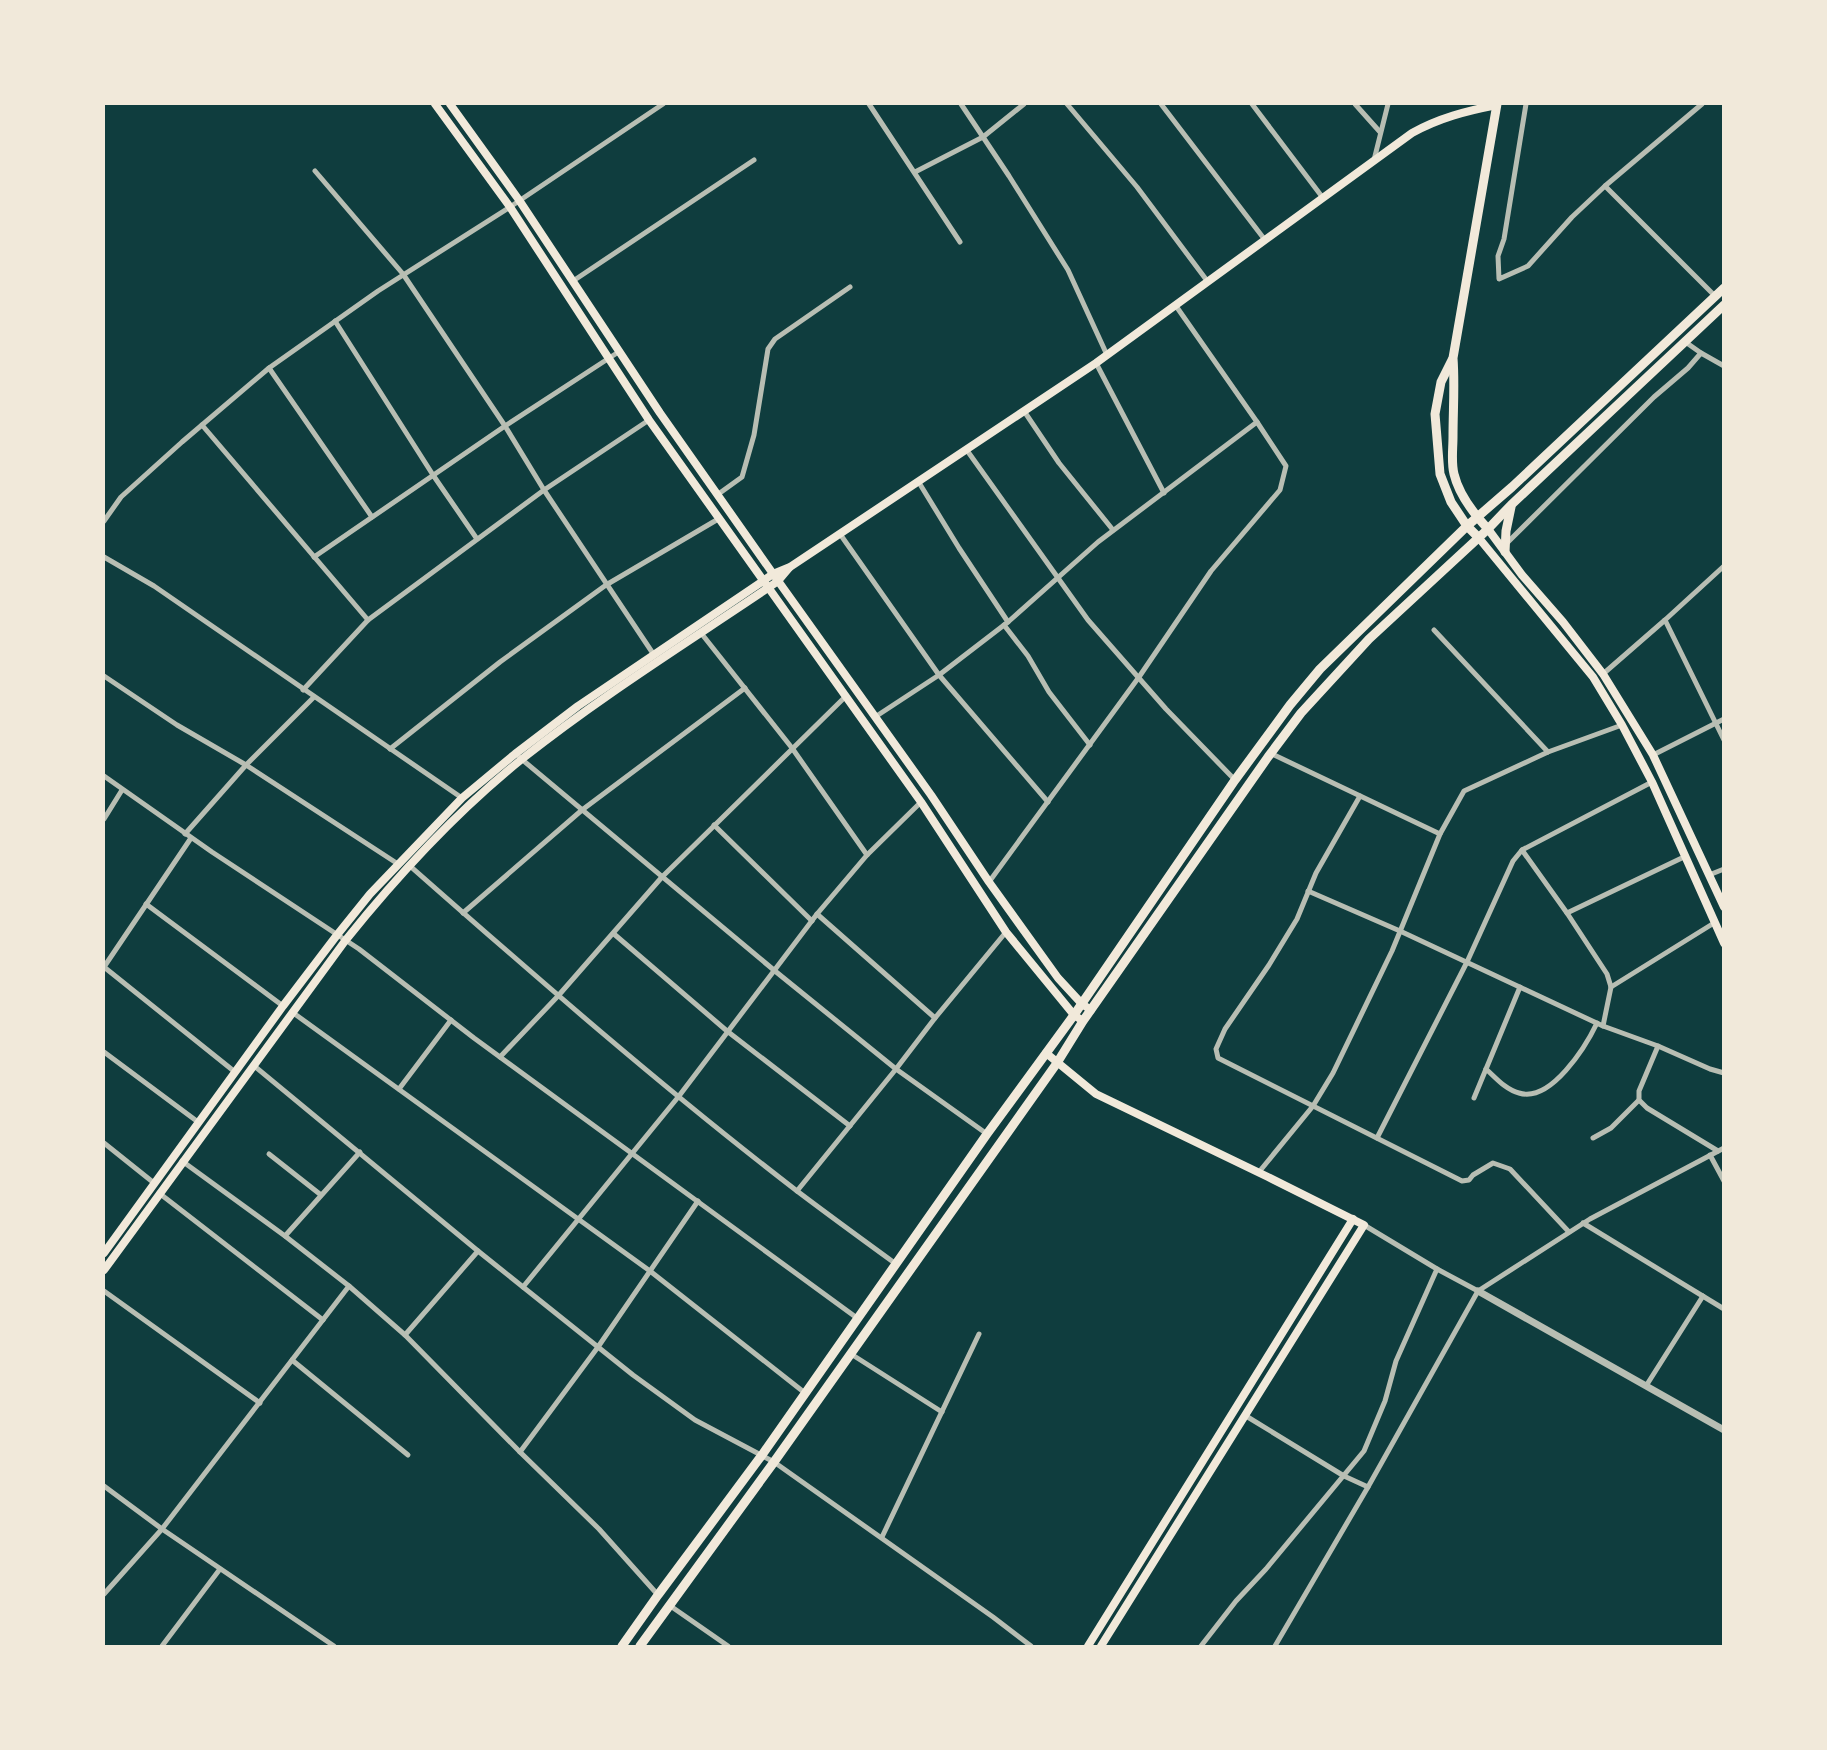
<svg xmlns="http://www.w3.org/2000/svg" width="1827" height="1750" font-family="'Titillium Web',sans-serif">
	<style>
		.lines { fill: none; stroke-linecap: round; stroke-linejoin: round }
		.minor { stroke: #b8beb3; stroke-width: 5 }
		.tertiary { stroke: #b8beb3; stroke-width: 7 }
		.secondary { stroke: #f1e9da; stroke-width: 8 }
		.trunk { stroke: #f1e9da; stroke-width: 9 }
	</style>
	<rect width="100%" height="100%" fill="#0f3d3e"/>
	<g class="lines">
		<g class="minor">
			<polyline points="869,104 960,242"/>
			<polyline points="961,104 1009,176 1068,270 1107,355"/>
			<polyline points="1067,104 1137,187 1208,282"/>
			<polyline points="1161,104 1265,240"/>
			<polyline points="1252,104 1323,198"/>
			<polyline points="1355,104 1380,132"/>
			<polyline points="1526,104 1504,239 1498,256 1499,279 1528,266 1572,217 1605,186 1702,104"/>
			<polyline points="1374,160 1388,104"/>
			<polyline points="315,171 403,274 505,426 544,490 654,655"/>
			<polyline points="915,172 983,137 1024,104"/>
			<polyline points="1605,186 1715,296"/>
			<polyline points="573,281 754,160"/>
			<polyline points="335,321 433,475 477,539"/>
			<polyline points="1684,341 1701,353"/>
			<polyline points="1096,363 1164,493"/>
			<polyline points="269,368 372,517"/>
			<polyline points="1024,411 1059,463 1113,530"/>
			<polyline points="202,425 368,620"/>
			<polyline points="966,449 1088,620 1166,709 1235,780"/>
			<polyline points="918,481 959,548 1008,622"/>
			<polyline points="717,495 742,477 754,435 768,349 775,339 850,287"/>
			<polyline points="104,521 121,497 182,442 269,368 378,291 510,207 663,104"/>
			<polyline points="840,534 939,675 1048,802"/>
			<polyline points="1506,544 1654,397 1688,368 1701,353 1724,366"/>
			<polyline points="104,557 154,586 462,798"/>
			<polyline points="314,557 505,426 620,351"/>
			<polyline points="1665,620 1724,740"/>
			<polyline points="1004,625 1028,656 1049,692 1090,745"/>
			<polyline points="1434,630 1548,752"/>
			<polyline points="701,633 792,748 867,855"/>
			<polyline points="1603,674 1665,620 1724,566"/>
			<polyline points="104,676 177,725 246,765 398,864"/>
			<polyline points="303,690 368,620 544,490 649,420"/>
			<polyline points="875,717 939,675 1008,622 1098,542 1257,422"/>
			<polyline points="390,749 500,662 606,585 720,518"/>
			<polyline points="1270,753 1440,834"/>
			<polyline points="1653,755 1724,719"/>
			<polyline points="519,757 775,971 896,1069 987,1134"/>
			<polyline points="104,776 212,852 359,949 474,1038 857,1318"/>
			<polyline points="1360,796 1316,873 1297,919 1269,965 1225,1029 1216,1049 1218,1058 1462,1181 1469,1180 1473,1175 1493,1163 1510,1169 1569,1232"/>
			<polyline points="104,819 122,790"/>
			<polyline points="714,825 812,921"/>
			<polyline points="185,834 246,765 314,697"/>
			<polyline points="191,838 104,967 235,1072"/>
			<polyline points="1522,850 1567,913 1607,974 1611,987 1603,1026"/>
			<path d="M409,865C536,977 663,1088 797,1191C830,1216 863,1240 896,1264"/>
			<polyline points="1709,875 1724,869"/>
			<polyline points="989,882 1139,677 1211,571 1280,490 1286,466 1257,422 1176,306"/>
			<polyline points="1308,891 1400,931 1603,1026 1658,1046 1710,1069 1724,1073"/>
			<polyline points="146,904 283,1006"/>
			<polyline points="463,913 582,810 745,688"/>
			<polyline points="1567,913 1686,856"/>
			<polyline points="817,914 935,1018"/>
			<polyline points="614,934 727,1031 850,1126"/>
			<polyline points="1611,987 1714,923"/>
			<polyline points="292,1012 650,1271 805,1393"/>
			<polyline points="1658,1046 1639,1091 1639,1100 1647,1108 1718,1151"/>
			<polyline points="104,1052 198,1122"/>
			<polyline points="500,1057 558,996 662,877 845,697"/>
			<polyline points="253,1065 478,1251 633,1375 695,1420 774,1462 993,1617 1031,1646"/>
			<path d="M1486,1069C1496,1078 1506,1090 1519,1093C1551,1103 1586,1046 1597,1023"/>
			<polyline points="399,1089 451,1020"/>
			<polyline points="1474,1098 1520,987"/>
			<polyline points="1377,1138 1467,962 1513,861 1522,850 1652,782"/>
			<polyline points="1593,1138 1611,1128 1639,1100"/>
			<polyline points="104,1143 154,1183"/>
			<polyline points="269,1154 321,1195"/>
			<polyline points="1710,1155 1724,1181"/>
			<polyline points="182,1161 285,1236 349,1286 405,1335 520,1452 599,1529 658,1595"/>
			<polyline points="1259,1172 1313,1106 1333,1073 1392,951 1440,834 1464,791 1548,752 1622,725"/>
			<polyline points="797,1191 896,1069 935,1018 1006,932"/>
			<polyline points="159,1193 323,1320"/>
			<polyline points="1583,1223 1724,1309"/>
			<polyline points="285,1236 360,1152"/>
			<polyline points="1437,1269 1478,1291"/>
			<polyline points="523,1287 679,1096 817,914 867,855 921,802"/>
			<polyline points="104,1291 260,1403"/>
			<polyline points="405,1335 478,1251"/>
			<polyline points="851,1354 942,1412"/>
			<polyline points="292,1360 408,1455"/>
			<polyline points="1646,1386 1703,1296"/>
			<polyline points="1246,1416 1344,1476 1368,1487"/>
			<polyline points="520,1452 598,1347 698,1201"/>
			<polyline points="104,1486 162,1529 334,1646"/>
			<polyline points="882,1537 979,1334"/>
			<polyline points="104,1594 162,1529 349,1286"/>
			<polyline points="669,1605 728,1646"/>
			<polyline points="162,1646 220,1569"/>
			<polyline points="1201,1646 1236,1601 1266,1569 1364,1451 1385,1401 1396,1361 1437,1269 1364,1225"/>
			<polyline points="1275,1646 1368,1487 1478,1291 1590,1219 1724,1148"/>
		</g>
		<polyline class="tertiary" points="1478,1291 1724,1430"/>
		<g class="secondary">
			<polyline points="435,104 510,207 649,420 921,802 1006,932 1074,1015 1083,1021"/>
			<polyline points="450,104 519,200 660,413 776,578 931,795 989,882 1058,978 1082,1004 1091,1010"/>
			<polyline points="1488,529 1522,575 1563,622 1603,674 1653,755 1724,907"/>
			<polyline points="1478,537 1593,677 1622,725 1652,782 1724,943"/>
			<polyline points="1046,1053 1096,1094 1268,1177 1364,1225 1101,1646"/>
			<path d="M104,1253L283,1006L337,935L370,894L462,798L515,754L578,706L763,581L773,574L790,567L1096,363L1412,133C1439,118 1466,111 1497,105"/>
			<path d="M104,1270L345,941C398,875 456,812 522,759C600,697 685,644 768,588L778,581L789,568"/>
			<polyline points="1088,1646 1353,1219"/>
		</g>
		<g class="trunk">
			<polyline points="1452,360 1441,382 1435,414 1440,474 1451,502 1467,526 1478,537"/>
			<path d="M1488,529C1474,514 1459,495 1454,474C1451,462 1453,449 1453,437C1453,410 1455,384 1453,358L1497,104"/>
			<polyline points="1505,552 1506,531 1511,507"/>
			<polyline points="622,1646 658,1595 762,1455 987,1134 1074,1015 1235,780 1290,705 1320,669 1467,526 1512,487 1724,288"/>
			<polyline points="640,1646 774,1462 1057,1063 1083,1021 1268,757 1301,713 1369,639 1488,529 1511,505 1724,305"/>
		</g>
	</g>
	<rect width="1827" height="1750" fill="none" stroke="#f1e9da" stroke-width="210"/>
</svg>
